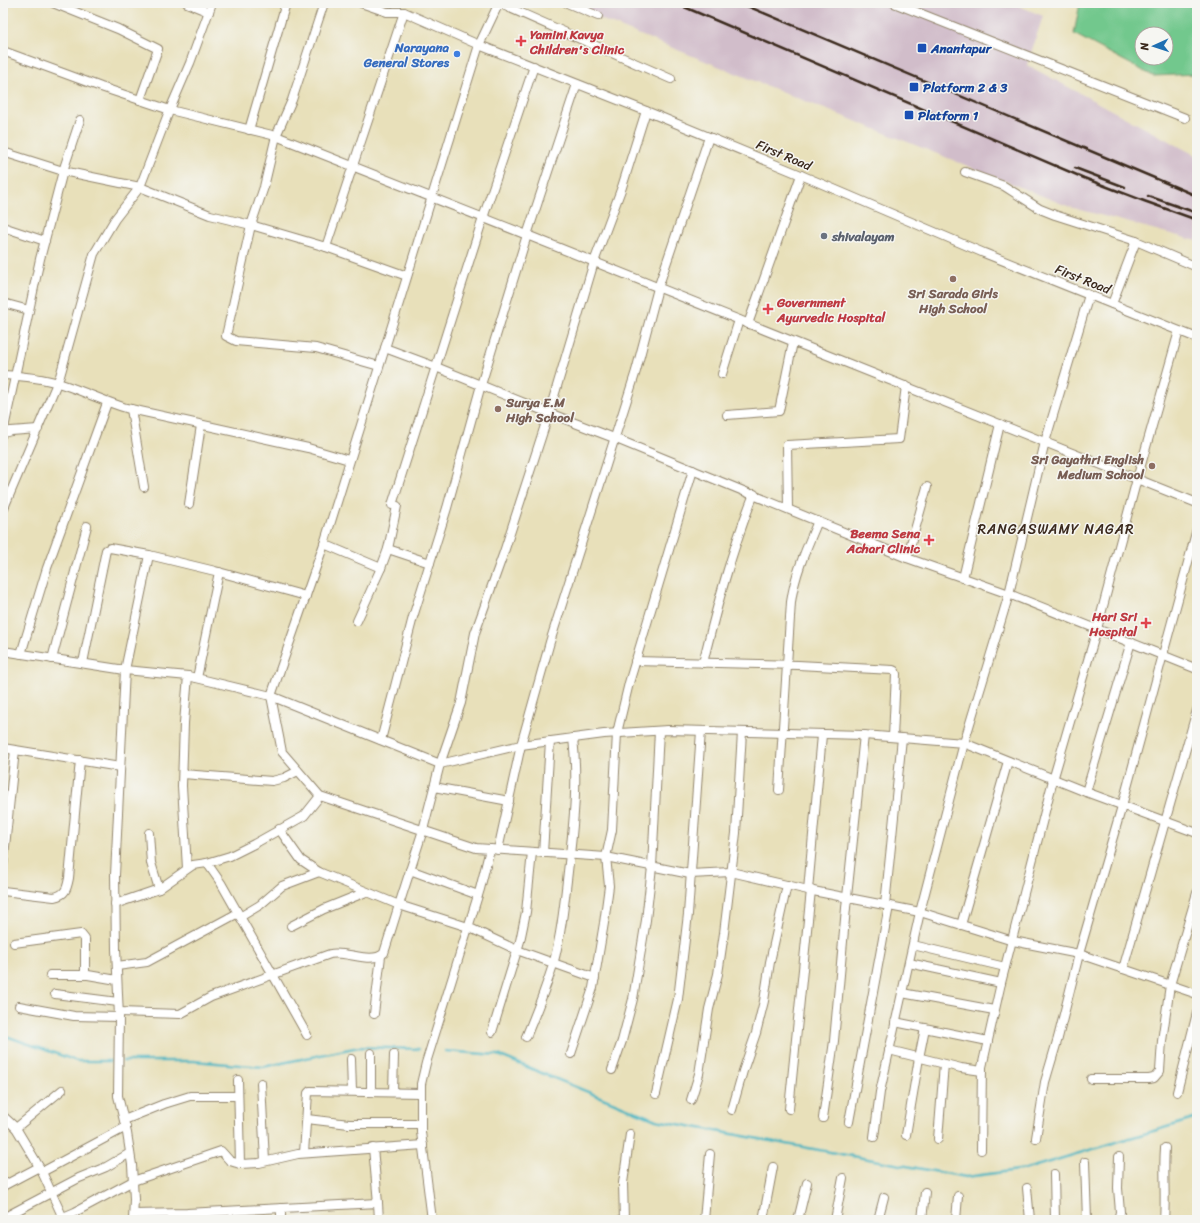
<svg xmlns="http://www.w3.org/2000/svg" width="1200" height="1223" font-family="Sriracha,sans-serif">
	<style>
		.industrial { fill: #d1bdca }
		.green { fill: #72c88d; stroke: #567956; fill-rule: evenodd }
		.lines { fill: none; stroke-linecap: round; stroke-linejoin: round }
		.stream { stroke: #46b4c1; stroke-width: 2.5 }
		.street-casing { stroke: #92856c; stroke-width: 10 }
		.street { stroke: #fff; stroke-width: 8 }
		.rail { stroke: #3b2a1e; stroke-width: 2.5 }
		.health-dot { fill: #e0444e; stroke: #f6f6f2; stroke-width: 1.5 }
		.transit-dot { fill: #1a4fb4; stroke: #f6f6f2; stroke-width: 1.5 }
		.shop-dot { fill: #3f7fe0; stroke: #f6f6f2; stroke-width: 1.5 }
		.worship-dot { fill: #6b7280; stroke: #f6f6f2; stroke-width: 1.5 }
		.education-dot { fill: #8d6e63; stroke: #f6f6f2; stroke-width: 1.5 }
		.labels { text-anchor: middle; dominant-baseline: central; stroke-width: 3; stroke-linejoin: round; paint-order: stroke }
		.health-label { font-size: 13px; font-weight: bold; fill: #be3a42; stroke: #f6f6f2; text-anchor: start }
		.shop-label { font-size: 13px; font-weight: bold; fill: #366cbe; stroke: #f6f6f2; text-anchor: end }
		.transit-label { font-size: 13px; font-weight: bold; fill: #164399; stroke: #f6f6f2; text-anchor: start }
		.street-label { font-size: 13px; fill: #3b2a1e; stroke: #f6f6f2 }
		.worship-label { font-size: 13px; font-weight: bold; fill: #5b616d; stroke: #f6f6f2; text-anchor: start }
		.education-label { font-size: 13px; font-weight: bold; fill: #785e54; stroke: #f6f6f2 }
		.neighbourhood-label { font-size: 14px; letter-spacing: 1px; fill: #3b2a1e; stroke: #f6f6f2 }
	</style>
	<rect width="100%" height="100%" fill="#f6f6f2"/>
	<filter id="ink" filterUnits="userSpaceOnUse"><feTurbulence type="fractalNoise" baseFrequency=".025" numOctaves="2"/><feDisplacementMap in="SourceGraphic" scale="8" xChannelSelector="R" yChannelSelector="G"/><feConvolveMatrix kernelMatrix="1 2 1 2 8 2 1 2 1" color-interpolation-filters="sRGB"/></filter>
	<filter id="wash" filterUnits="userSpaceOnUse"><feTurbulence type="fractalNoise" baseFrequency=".012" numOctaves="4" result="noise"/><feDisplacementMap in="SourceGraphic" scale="16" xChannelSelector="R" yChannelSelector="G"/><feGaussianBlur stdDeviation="0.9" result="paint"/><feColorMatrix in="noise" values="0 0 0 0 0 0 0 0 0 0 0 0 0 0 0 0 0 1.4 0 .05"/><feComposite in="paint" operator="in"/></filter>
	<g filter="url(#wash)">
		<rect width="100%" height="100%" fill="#e8e0ba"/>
		<polygon class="industrial" points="560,3 1012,3 1043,16 1027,65 1197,156 1197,241 1070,207"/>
		<path class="green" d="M1080,3H1197V74L1153,76L1074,34ZM1142,34H1166V58H1142Z"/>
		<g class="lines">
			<g class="stream">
				<polyline points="3,1035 77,1061 112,1061"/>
				<polyline points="445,1051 498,1055 656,1120 966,1177 1026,1169 1197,1118"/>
				<polyline points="123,1061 194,1061 263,1067 359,1047 419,1049"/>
			</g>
		</g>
	</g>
	<g filter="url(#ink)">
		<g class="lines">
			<g class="street-casing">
				<g id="street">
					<polyline points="53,3 118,29 158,49 140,100"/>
					<polyline points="187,3 209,12"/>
					<polyline points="361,3 387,12 404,12 479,45 646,111 801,175 984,253 1197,338"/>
					<polyline points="567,3 598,16"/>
					<polyline points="894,3 1185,118"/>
					<polyline points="3,51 101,87 170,110 276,136 527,235 1197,503"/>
					<polyline points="671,79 503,5 498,5 479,45 385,348 436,367 549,413 614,438 907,558 1009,594 1197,669"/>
					<polyline points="249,130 286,3"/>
					<polyline points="3,152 63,171 140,187 210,215 251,225 264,187 276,136 292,100 324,3"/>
					<polyline points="965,172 1004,186 1040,209 1055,215 1136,241 1197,267"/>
					<polyline points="3,227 45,241"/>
					<polyline points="326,247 404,12"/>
					<polyline points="3,303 29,310"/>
					<polyline points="1112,304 1136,241"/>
					<polyline points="748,324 801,175"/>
					<polyline points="385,348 324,544 271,696 282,752 320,796 476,848 606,857 690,874 731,872 808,890 920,912 1013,941 1079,954 1197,994"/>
					<polyline points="379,366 316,348 236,341 226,336 251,225 326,247 407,276"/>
					<polyline points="722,374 739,320"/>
					<path d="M3,375C20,376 42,378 58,383C81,390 103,401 126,408L308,448L349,460"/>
					<polyline points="131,409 144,487"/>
					<polyline points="727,415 779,411 793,342"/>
					<polyline points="3,433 40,259 63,171 80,120"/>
					<polyline points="3,433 11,431 38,429"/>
					<polyline points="189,504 201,425"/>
					<polyline points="392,505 483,218 534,66"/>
					<polyline points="788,508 787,445 899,439 906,386"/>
					<polyline points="3,510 60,376 94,254 115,219 140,187 168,114 190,63 212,3"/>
					<polyline points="324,544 381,568 388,549 430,563"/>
					<polyline points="388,549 397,506"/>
					<polyline points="907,558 927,487"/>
					<polyline points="963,578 1000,424"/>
					<polyline points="357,621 381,568"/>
					<polyline points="3,651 125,670 188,676 271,696 440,764 521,745 604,734 668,730 864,735 964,743 1086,792 1197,833"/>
					<polyline points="21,654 47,568 107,403"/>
					<polyline points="52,659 87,526"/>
					<polyline points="635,661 798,665 893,670 895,671 896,674 893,737"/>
					<polyline points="83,663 106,550 110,548 149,555"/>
					<path d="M703,663C717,606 732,549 754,494"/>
					<polyline points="197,678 219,572"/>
					<polyline points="381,740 413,617 447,508 481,385 527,235 577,84"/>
					<polyline points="3,748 120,767"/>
					<polyline points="183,774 272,781 284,778 298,771"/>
					<polyline points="434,787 509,801"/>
					<path d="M779,790L791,602C795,573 807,547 818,521"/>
					<polyline points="1086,792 1131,642"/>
					<polyline points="149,833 151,863 159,889"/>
					<polyline points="498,850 521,745 550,642 636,371 658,288 709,137"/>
					<polyline points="543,853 550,741"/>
					<polyline points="207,863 221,883 307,1035"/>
					<polyline points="3,866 15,750"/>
					<polyline points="187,868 182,786 184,723 188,676"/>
					<polyline points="410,870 478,895"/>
					<polyline points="319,872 399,905 423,830 440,764 461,703 475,633 504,552 549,413 594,262 622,187 646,111"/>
					<polyline points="808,890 822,735"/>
					<path d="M3,891L54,897C66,895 67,888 69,878L80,760"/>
					<polyline points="115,904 159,889 193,865 207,863 230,856 254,844 304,816 320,796"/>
					<polyline points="885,905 902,738"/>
					<polyline points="240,917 260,905 282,886 319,872 301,860 279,829"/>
					<polyline points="961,925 1008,761"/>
					<polyline points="291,926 324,909 366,892"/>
					<polyline points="14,943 81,934 85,939 85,975"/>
					<polyline points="913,945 1005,967"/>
					<polyline points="909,963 1001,983"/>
					<polyline points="117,966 147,962 238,913"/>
					<polyline points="1123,969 1197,710"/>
					<polyline points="50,975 88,975 117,980"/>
					<polyline points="902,993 994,1010"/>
					<polyline points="55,994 118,1002"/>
					<polyline points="19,1006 74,1016 119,1017"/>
					<path d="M119,1012L180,1014L211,997L330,954C345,950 372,965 384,953L399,905L468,927L517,950L595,978"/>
					<polyline points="374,1014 381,956"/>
					<polyline points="895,1022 988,1041"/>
					<polyline points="492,1032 520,941 526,912 532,852"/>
					<path d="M526,1037C536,1013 545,990 553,965C562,932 565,897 569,863C574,821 578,780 573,738"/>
					<polyline points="889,1050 961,1068 982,1071"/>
					<polyline points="371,1053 371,1092"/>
					<polyline points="571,1054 593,988 604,923 609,886 606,857 612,830 617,733 629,683 693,470"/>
					<polyline points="351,1059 352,1091"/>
					<polyline points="612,1070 622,1041 633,999 646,920 652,867 659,731"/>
					<polyline points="1091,1079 1149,1079 1154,1078 1160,1071 1162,1041 1170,985 1197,893"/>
					<polyline points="238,1080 240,1164"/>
					<polyline points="261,1083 265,1161"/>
					<polyline points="393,1092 394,1055"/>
					<polyline points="1177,1092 1197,1013"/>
					<polyline points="656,1094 678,999 688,914 701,731"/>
					<polyline points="691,1100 699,1074 709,1009 718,974 724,933 736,833 742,732"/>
					<polyline points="789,1109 811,890"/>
					<polyline points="732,1110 743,1071 756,1033 764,1001 770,962 787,885"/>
					<polyline points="3,1116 16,1128 34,1158 42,1172 64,1220"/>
					<polyline points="823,1118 834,1041 847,897 864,735"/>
					<polyline points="307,1119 349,1124 421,1124"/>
					<polyline points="124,1120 164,1104 190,1096 238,1096"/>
					<polyline points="849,1122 889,906"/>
					<polyline points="16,1128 62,1090"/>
					<polyline points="906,1135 919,1058 925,1028"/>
					<polyline points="874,1137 880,1092 920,912 964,743 1009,594 1045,442 1089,295"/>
					<polyline points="1036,1138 1045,1082 1058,1038 1079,954 1122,806 1197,529"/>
					<polyline points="938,1139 944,1064"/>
					<polyline points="373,1148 378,1203"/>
					<polyline points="981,1150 982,1067 1001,983 1053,780 1097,629 1137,479 1179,331"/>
					<polyline points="304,1153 308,1093 310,1091 421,1093"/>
					<polyline points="1085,1162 1087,1220"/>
					<polyline points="42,1172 126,1127"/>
					<polyline points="1054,1174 1055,1220"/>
					<polyline points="3,1186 39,1167"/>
					<polyline points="1027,1188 1030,1220"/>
					<polyline points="281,1208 281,1220"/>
					<polyline points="134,1214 187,1213 378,1203 379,1220"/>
					<polyline points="3,1218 79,1178 106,1167 130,1153"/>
					<polyline points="56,1220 75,1212 133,1181 221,1151 230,1161 240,1164 259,1163 298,1154 423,1145"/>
					<polyline points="133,1220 134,1199 132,1165 127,1133 118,1096 119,1017 116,949 115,875 125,670 149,555 215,571 306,596"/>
					<polyline points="432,1220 421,1132 421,1084 426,1063 480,889 490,849"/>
					<polyline points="624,1220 623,1183 630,1134"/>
					<polyline points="704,1220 710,1154"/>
					<polyline points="763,1220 773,1167"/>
					<polyline points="798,1220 807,1183"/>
					<polyline points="835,1220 843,1178"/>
					<polyline points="878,1220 884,1197"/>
					<polyline points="922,1220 925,1192"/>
					<polyline points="956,1220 958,1196"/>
					<polyline points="1118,1220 1120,1212 1118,1188 1119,1157"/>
					<path d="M1164,1220C1166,1196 1163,1172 1165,1148"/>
				</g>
			</g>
			<use href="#street" class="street"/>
			<g class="rail">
				<polyline points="675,3 1084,178 1144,201 1197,220"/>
				<polyline points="740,3 1197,196"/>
				<polyline points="1075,168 1125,187"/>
				<polyline points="1148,196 1197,213"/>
			</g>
		</g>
	</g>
	<g class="health-dot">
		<path d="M519 35h4v4h4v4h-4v4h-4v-4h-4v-4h4z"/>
		<path d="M766 303h4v4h4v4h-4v4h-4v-4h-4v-4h4z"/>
		<path d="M927 534h4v4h4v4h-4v4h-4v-4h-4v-4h4z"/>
		<path d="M1144 617h4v4h4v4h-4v4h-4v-4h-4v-4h4z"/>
	</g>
	<g class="transit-dot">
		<rect x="917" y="43" width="10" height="10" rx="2"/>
		<rect x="909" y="82" width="10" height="10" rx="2"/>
		<rect x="904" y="110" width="10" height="10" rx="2"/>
	</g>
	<circle class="shop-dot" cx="457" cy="54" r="4"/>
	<circle class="worship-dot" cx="824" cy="236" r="4"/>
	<g class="education-dot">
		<circle cx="953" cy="279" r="4"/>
		<circle cx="498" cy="409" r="4"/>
		<circle cx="1152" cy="466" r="4"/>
	</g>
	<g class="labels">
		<g class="health-label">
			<text x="530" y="34">Yamini Kavya<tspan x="530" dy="15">Children's Clinic</tspan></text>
			<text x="777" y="302">Government<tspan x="777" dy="15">Ayurvedic Hospital</tspan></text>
			<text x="920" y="533" text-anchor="end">Beema Sena<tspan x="920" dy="15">Achari Clinic</tspan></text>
			<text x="1137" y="616" text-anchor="end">Hari Sri<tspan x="1137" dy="15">Hospital</tspan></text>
		</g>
		<g class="shop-label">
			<text x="449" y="47">Narayana<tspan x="449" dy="15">General Stores</tspan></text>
		</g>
		<g class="transit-label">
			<text x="931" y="48">Anantapur</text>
			<text x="923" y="87">Platform 2 &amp; 3</text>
			<text x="918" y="115">Platform 1</text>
		</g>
		<g class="street-label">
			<text transform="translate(784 155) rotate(23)">First Road</text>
			<text transform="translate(1083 279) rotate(22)">First Road</text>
		</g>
		<g class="worship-label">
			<text x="832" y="236">shivalayam</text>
		</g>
		<g class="education-label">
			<text x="953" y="293">Sri Sarada Girls<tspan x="953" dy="15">High School</tspan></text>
			<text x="506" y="402" text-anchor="start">Surya E.M<tspan x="506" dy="15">High School</tspan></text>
			<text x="1144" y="459" text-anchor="end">Sri Gayathri English<tspan x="1144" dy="15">Medium School</tspan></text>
		</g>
		<g class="neighbourhood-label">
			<text x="1056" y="529">RANGASWAMY NAGAR</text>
		</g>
	</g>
	<rect width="1200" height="1223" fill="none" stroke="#f6f6f2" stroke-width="16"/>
	<g transform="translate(1154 46) rotate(267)"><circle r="19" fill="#f6f6f2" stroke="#aba49d"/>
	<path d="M0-3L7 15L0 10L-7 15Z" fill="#1f6fb2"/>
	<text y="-6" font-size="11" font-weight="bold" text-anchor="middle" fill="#3b2a1e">N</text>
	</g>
</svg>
